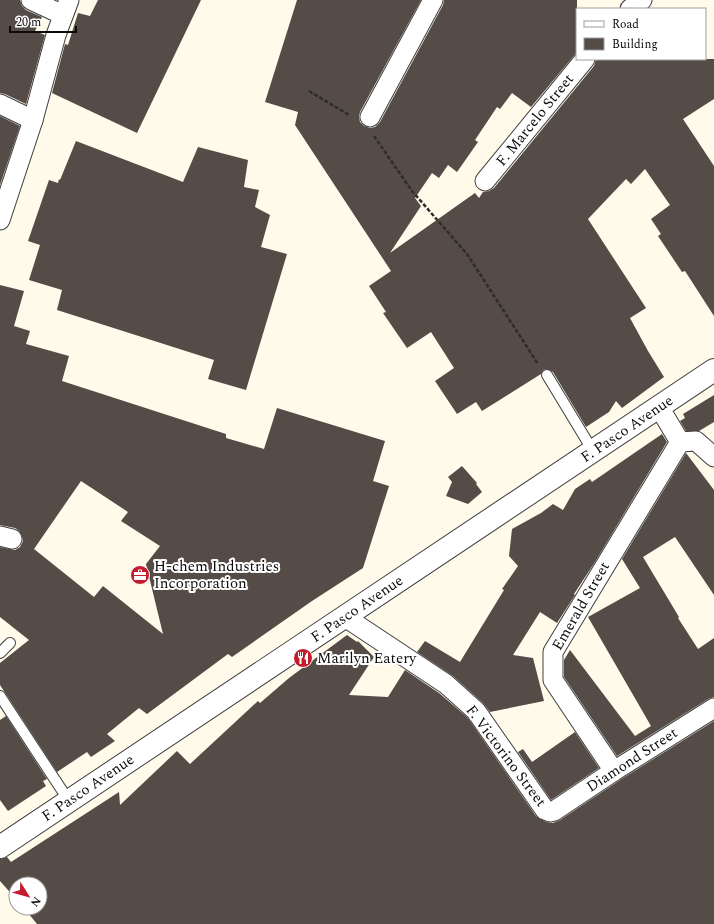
<svg xmlns="http://www.w3.org/2000/svg" width="714" height="924" font-family="Spectral,serif">
	<style>
		.building { fill: #554b47; fill-rule: evenodd }
		.lines { fill: none; stroke-linecap: round; stroke-linejoin: round }
		.service-casing { stroke: #3e3e3e; stroke-width: 12 }
		.minor-casing { stroke: #3e3e3e; stroke-width: 21 }
		.tertiary-casing { stroke: #3e3e3e; stroke-width: 24 }
		.path { stroke: #2d2d2d; stroke-width: 2.5; stroke-dasharray: 4 2; stroke-linecap: butt }
		.service { stroke: #fff; stroke-width: 10 }
		.minor { stroke: #fff; stroke-width: 19 }
		.tertiary { stroke: #fff; stroke-width: 22 }
		.labels { text-anchor: middle; dominant-baseline: central; stroke-width: 4; stroke-linejoin: round; paint-order: stroke }
		.street-label { font-size: 15px; fill: #0b0b0b; stroke: #fff }
		.poi-label { font-size: 15px; fill: #0b0b0b; stroke: #fff; text-anchor: start }
	</style>
	<rect width="100%" height="100%" fill="#fffae9"/>
	<g class="building">
		<polygon points="0,0 20,0 22,6 26,10 42,17 35,31 45,35 26,104 5,94 0,93"/>
		<polygon points="98,0 201,0 137,133 52,93 65,44 68,45 78,13 90,16"/>
		<polygon points="297,0 421,0 360,112 359,117 360,122 364,126 370,128 375,127 380,122 443,5 444,0 577,0 577,52 531,107 512,93 500,109 497,107 475,140 478,142 457,172 448,165 439,178 432,173 415,198 421,206 390,253 475,193 479,198 483,192 489,191 494,188 594,66 596,59 714,59 714,99 683,119 714,166 714,316 685,271 682,272 658,236 661,234 651,219 670,205 645,169 631,184 626,179 588,219 646,308 630,318 648,351 664,377 622,408 616,401 609,412 586,427 553,372 547,369 543,370 541,374 482,411 476,402 457,414 435,381 454,368 431,332 407,348 383,313 386,312 369,286 391,271 295,125 298,112 265,102"/>
		<polygon points="0,116 20,126 0,185"/>
		<polygon points="76,141 183,182 198,147 248,160 244,187 259,190 255,207 270,215 261,247 287,254 246,390 208,379 214,360 57,310 62,290 29,280 40,245 28,241 49,180 58,183 59,179 60,180"/>
		<path d="M0,285L24,291L14,326L30,331L26,344L69,356L62,381L226,434V438L264,449L277,408L385,441L373,481L389,486L363,568L312,601L232,657L228,654L147,714L139,708L107,734L115,741L91,757L87,752L57,772L0,685V663L29,640L0,617V547L15,550L20,547L23,541L22,536L19,531L15,528L0,525ZM81,481L128,512L121,521L160,546L146,564L163,634L103,586L94,597L34,549Z"/>
		<polygon points="714,395 714,422 699,431 686,431 680,421 685,418 683,414"/>
		<polygon points="662,434 667,442 595,562 574,594 575,595 557,623 540,612 513,655 533,658 544,701 490,712 483,703 453,676 417,652 425,641 460,662 504,590 502,589 518,566 509,556 512,529 541,513 553,504 563,510 575,489 590,479 592,482"/>
		<polygon points="686,453 714,490 714,595 675,537 643,557 679,617 678,618 698,649 714,638 714,697 708,699 617,756 564,677 564,660 570,650 635,736 651,726 588,617 640,588 622,559"/>
		<polygon points="462,466 477,483 476,484 482,492 468,504 446,496 452,482 448,477"/>
		<polygon points="347,635 357,642 358,641 374,657 349,695 388,697 405,670 439,693 468,718 536,816 546,822 553,823 560,820 620,780 714,721 714,924 37,924 24,908 40,908 40,884 16,884 16,899 0,881 0,859 7,857 11,862 119,792 120,805 177,751 190,764 258,701 260,703 289,678"/>
		<polygon points="6,716 47,779 43,781 46,786 8,811 0,800 0,720"/>
		<polygon points="575,732 599,768 551,800 518,752 523,749 532,762"/>
	</g>
	<g class="lines">
		<g class="service-casing">
			<g id="service">
				<polyline points="547,375 593,451"/>
				<polyline points="0,653 10,643"/>
				<polyline points="0,696 69,801"/>
			</g>
		</g>
		<g class="minor-casing">
			<g id="minor">
				<polyline points="31,0 63,15"/>
				<polyline points="630,9 642,0"/>
				<polyline points="0,104 33,120"/>
				<polyline points="370,117 433,0"/>
				<polyline points="485,181 585,59"/>
				<polyline points="0,220 33,120 56,35 69,0"/>
				<polyline points="659,407 680,442 696,441 714,457"/>
				<polyline points="0,536 12,539"/>
				<polyline points="345,617 446,684 476,711 545,810 550,812 554,811 614,771 714,708"/>
				<polyline points="614,771 553,680 553,652 680,442"/>
			</g>
		</g>
		<g class="tertiary-casing">
			<polyline id="tertiary" points="0,847 714,370"/>
		</g>
		<g class="path">
			<polyline points="309,91 349,115"/>
			<polyline points="374,136 412,191 467,254 538,364"/>
		</g>
		<use href="#service" class="service"/>
		<use href="#minor" class="minor"/>
		<use href="#tertiary" class="tertiary"/>
	</g>
	<defs>
		<g id="office-disc" transform="scale(1)"><circle r="9.5" fill="#c41b2d" stroke="#fff"/><path d="M-6-3h4V-5.5h4V-3h4V5H-6ZM-1-4.5V-3h2v-1.5ZM-6 0V1H6V0Z" fill="#fff"/></g>
		<g id="restaurant-disc" transform="scale(1)"><circle r="9.5" fill="#c41b2d" stroke="#fff"/><path d="M-5-6h1v4h1v-4h1v4h1v-4h1v5L-1.5 .5V6h-2V.5L-5-1ZM5-6V6H3V1.5H1.5Q1.5-4 5-6Z" fill="#fff"/></g>
	</defs>
	<g fill-rule="evenodd">
		<use href="#office-disc" x="140" y="575"/>
		<use href="#restaurant-disc" x="303" y="658"/>
	</g>
	<g class="labels">
		<g class="street-label">
			<text transform="translate(535 120) rotate(-51)">F. Marcelo Street</text>
			<text transform="translate(627 429) rotate(-34)">F. Pasco Avenue</text>
			<text transform="translate(581 606) rotate(-60)">Emerald Street</text>
			<text transform="translate(357 609) rotate(-34)">F. Pasco Avenue</text>
			<text transform="translate(506 756) rotate(53)">F. Victorino Street</text>
			<text transform="translate(632 760) rotate(-33)">Diamond Street</text>
			<text transform="translate(88 788) rotate(-34)">F. Pasco Avenue</text>
		</g>
		<g class="poi-label">
			<text x="154" y="566">H-chem Industries<tspan x="154" dy="17">Incorporation</tspan></text>
			<text x="317" y="658">Marilyn Eatery</text>
		</g>
	</g>
	<rect x="576" y="8" width="130" height="52" fill="#ffffff" stroke="#9d9d9d"/>
	<rect x="584" y="21" width="20" height="6" fill="#ffffff" stroke="#9d9d9d"/>
	<text x="612" y="28" font-size="12" fill="#0b0b0b">Road</text>
	<rect x="584" y="38" width="20" height="12" fill="#554b47" stroke="#9d9d9d"/>
	<text x="612" y="48" font-size="12" fill="#0b0b0b">Building</text>
	<g transform="translate(28 896) rotate(127)"><circle r="19" fill="#ffffff" stroke="#9d9d9d"/>
	<path d="M0-3L7 15L0 10L-7 15Z" fill="#c41b2d"/>
	<text y="-6" font-size="11" font-weight="bold" text-anchor="middle" fill="#0b0b0b">N</text>
	</g>
	<path d="M10 26v6h66v-6" fill="none" stroke="#0b0b0b" stroke-width="2"/>
	<text x="16" y="26" font-size="12" fill="#0b0b0b" stroke="#ffffff" stroke-width="3" paint-order="stroke">20 m</text>
</svg>
